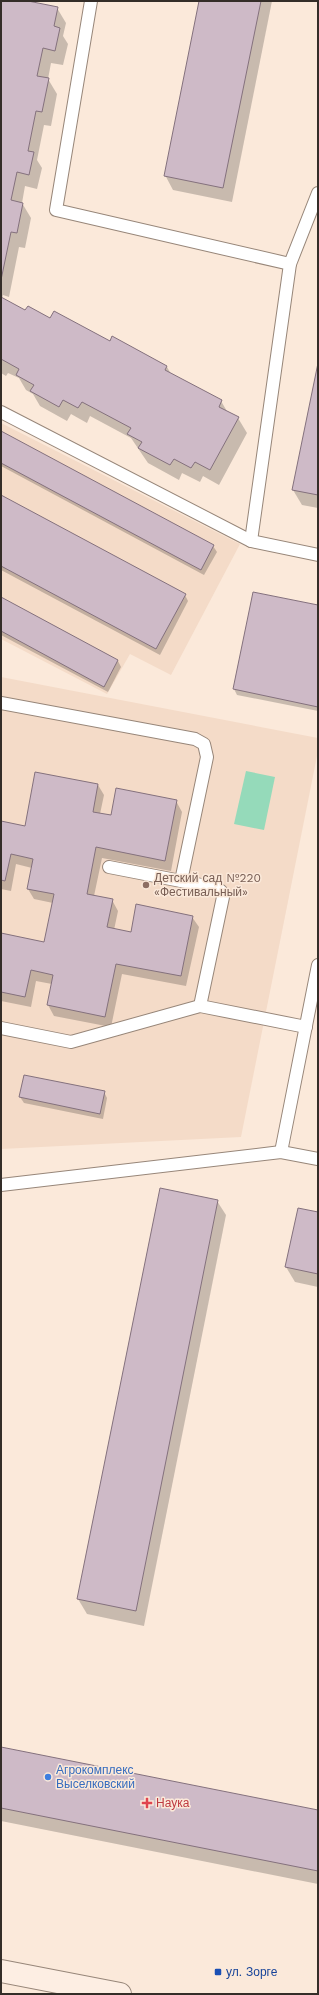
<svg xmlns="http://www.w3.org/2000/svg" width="319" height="1995" font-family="'Work Sans',sans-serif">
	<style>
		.built { fill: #f4dbc8 }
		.green { fill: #95daba }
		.shadow { fill: #0003 }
		.building { fill: #cebac7; stroke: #84717d }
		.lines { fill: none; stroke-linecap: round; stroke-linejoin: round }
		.service-casing { stroke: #978679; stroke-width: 14 }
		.secondary-casing { stroke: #978679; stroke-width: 24 }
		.service { stroke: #fff; stroke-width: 12 }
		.secondary { stroke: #fdeee3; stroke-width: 22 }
		.education-dot { fill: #8d6e63; stroke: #fbe9da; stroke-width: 1.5 }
		.shop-dot { fill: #3f7fe0; stroke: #fbe9da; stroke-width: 1.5 }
		.health-dot { fill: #e0444e; stroke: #fbe9da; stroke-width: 1.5 }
		.transit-dot { fill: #1a4fb4; stroke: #fbe9da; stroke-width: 1.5 }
		.labels { text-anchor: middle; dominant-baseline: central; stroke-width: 3; stroke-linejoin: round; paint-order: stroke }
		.education-label { font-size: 12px; fill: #785e54; stroke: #fbe9da; text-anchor: start }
		.shop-label { font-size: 12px; fill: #366cbe; stroke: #fbe9da; text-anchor: start }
		.health-label { font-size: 12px; fill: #be3a42; stroke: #fbe9da; text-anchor: start }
		.transit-label { font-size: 12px; fill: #164399; stroke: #fbe9da; text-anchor: start }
	</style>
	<rect width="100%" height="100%" fill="#fbe9da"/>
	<g class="built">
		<polygon points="1,423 240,544 171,675 130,654 107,694 1,639"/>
		<polygon points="1,677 318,738 318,751 241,1137 1,1149"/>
	</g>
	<polygon class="green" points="246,771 275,777 264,830 234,824"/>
	<g class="shadow">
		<polygon points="1,1 23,1 57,8 66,23 63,36 68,44 63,65 51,63 48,79 57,94 51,126 44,125 37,160 42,168 37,189 25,186 22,203 31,218 25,248 19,247 9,297 3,295 2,299 25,312 51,319 167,367 171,374 221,401 228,413 238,418 247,433 219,485 203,476 200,482 182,473 179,480 148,463 131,438 90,416 87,423 71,414 67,421 40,406 33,394 26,390 19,378 8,373 6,376 1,373"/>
		<polygon points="200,1 272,1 232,202 173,190 165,175"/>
		<polygon points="318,368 318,508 302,505 293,490"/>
		<polygon points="1,432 213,546 217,552 204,575 1,466"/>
		<polygon points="1,497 185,595 188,601 160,655 1,570"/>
		<polygon points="1,599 118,661 121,667 108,692 1,635"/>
		<polygon points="318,606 318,711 237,695 234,689"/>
		<polygon points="98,785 104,795 100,814 111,817 176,801 182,812 171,871 102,858 94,896 112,900 118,911 114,930 131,933 192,917 199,927 186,986 122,974 111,1027 54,1016 48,1005 52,984 36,981 31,1007 1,1001 1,934 45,943 53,903 34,899 28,889 32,868 16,864 11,891 1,889 1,822 26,827"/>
		<polygon points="104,1092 107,1098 103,1119 24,1103 20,1097"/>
		<polygon points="217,1201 226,1215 144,1626 87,1614 78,1599"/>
		<polygon points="318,1213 318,1287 295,1282 286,1267"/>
		<polygon points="1,1748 318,1811 318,1884 1,1821"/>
	</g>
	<g class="building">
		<polygon points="1,1 28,1 58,7 54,26 60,28 55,51 43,48 37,76 49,78 42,112 36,111 28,151 34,152 29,175 17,172 11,200 23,203 17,233 11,232 1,280"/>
		<polygon points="199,1 261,1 223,188 164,176"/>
		<polygon points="1,297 25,310 28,306 50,318 54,311 110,341 112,336 167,366 165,370 222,400 219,407 239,417 210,470 195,462 191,468 174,459 170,465 138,448 142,442 127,434 131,428 82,402 78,408 63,400 59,407 30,391 34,385 16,375 19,369 1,359"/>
		<polygon points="318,363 318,495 292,490"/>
		<polygon points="1,431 214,545 201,570 1,463"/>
		<polygon points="1,495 186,594 156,649 1,566"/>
		<polygon points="253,592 318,605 318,707 233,689"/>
		<polygon points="1,597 118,660 104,687 1,631"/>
		<polygon points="35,772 98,784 93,812 111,815 116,788 177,800 165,861 96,847 87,894 113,899 107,927 131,932 136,904 193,916 181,976 116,964 105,1017 47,1005 53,975 31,970 25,997 1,992 1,933 44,942 54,894 27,889 33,859 11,854 5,881 1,880 1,821 25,826"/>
		<polygon points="24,1075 105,1091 100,1114 19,1097"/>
		<polygon points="160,1188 218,1200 136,1611 77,1599"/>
		<polygon points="298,1208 318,1212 318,1274 285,1267"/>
		<polygon points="1,1747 318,1810 318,1871 1,1808"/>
	</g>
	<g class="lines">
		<g class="service-casing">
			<g id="service">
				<polyline points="91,1 56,210 290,264"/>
				<polyline points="1,412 251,541 318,555"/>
				<polyline points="251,541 290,264 318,193"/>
				<polyline points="1,703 195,739 204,744 207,757 181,881 217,888 221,891 223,897 200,1006"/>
				<polyline points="109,867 181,881"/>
				<polyline points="1,1028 71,1042 200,1006 306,1027"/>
				<polyline points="281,1152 318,965"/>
				<polyline points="1,1185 281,1152 318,1159"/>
			</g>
		</g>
		<g class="secondary-casing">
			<polyline id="secondary" points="1,1971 120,1994"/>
		</g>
		<use href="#service" class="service"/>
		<use href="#secondary" class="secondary"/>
	</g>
	<circle class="education-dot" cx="146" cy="885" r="4"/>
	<circle class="shop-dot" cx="48" cy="1777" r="4"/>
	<path class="health-dot" d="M145 1797h4v4h4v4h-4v4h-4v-4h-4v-4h4z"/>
	<rect class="transit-dot" x="214" y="1968" width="8" height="8" rx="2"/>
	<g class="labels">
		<g class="education-label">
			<text x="154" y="878">Детский сад №220<tspan x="154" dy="14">«Фестивальный»</tspan></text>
		</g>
		<g class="shop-label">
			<text x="56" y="1770">Агрокомплекс<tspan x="56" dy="14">Выселковский</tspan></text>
		</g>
		<g class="health-label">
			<text x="156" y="1803">Наука</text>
		</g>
		<g class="transit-label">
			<text x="226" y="1972">ул. Зорге</text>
		</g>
	</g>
	<rect width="319" height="1995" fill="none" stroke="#342d28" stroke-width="4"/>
</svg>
